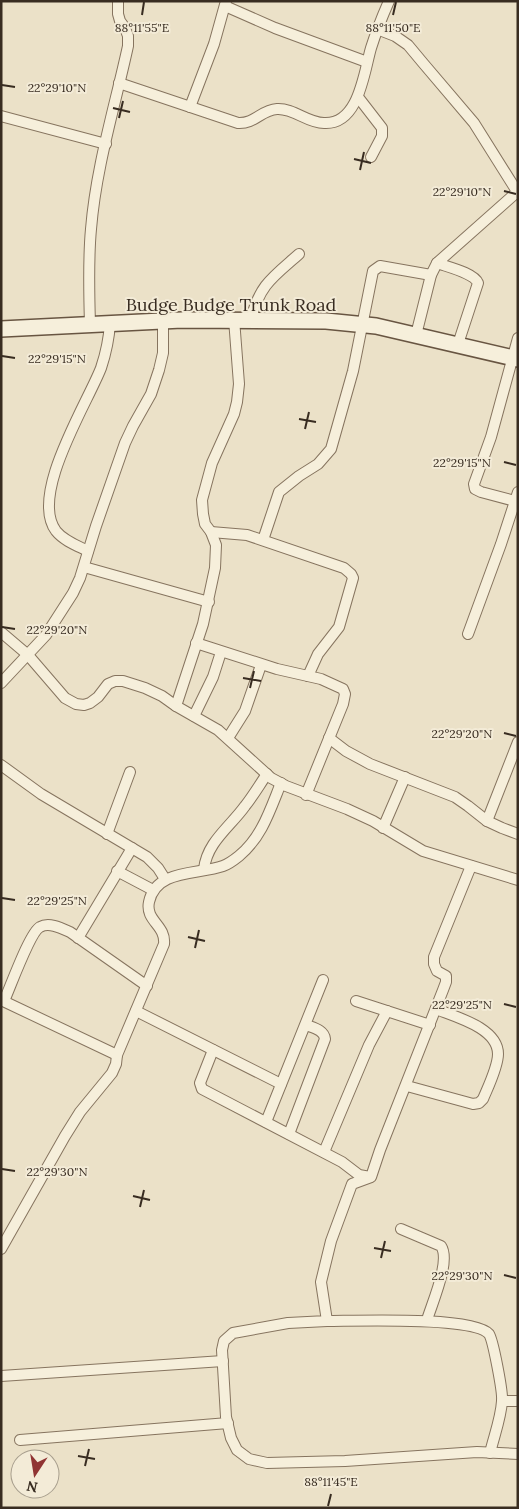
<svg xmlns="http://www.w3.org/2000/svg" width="519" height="1509" font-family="Lora,serif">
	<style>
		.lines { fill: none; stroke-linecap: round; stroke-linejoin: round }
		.street-casing { stroke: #86745f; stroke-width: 12 }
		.secondary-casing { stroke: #685542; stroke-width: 18 }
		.street { stroke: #f6efdb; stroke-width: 10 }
		.secondary { stroke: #f6efdb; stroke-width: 15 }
		.ticks { fill: none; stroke: #382c21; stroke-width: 2 }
		.labels { text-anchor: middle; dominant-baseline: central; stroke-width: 4; stroke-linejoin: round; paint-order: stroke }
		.street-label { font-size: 18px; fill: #382c21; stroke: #f3ebd7 }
		.ticks-label { font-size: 12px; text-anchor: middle; fill: #382c21; stroke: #f3ebd7; stroke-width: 4; stroke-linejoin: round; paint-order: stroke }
	</style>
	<rect width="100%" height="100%" fill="#ebe1c8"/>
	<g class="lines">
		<g class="street-casing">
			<g id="street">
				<polyline points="225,6 275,28 367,62"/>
				<polyline points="377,29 395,36 408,45 423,63 474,123 518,193"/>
				<path d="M119,83L238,123C255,124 261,110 277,109C294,108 307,123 324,123C359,125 364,72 371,48C376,32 382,17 389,1"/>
				<polyline points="358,97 382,128 382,136 371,157"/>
				<polyline points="190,107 214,44 226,1"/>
				<polyline points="1,116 106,144"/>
				<path d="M437,263C448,267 474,273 478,283L458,344"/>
				<path d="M251,319C260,284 273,277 299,254"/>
				<path d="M90,324C89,292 88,261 91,229C96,167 115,106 128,46V36L125,28L120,21L118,14V1"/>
				<polyline points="416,335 431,275 437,263 517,192"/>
				<polyline points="515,501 481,492 475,489 474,484 491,437 518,338"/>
				<polyline points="211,532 247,535 344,568 351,574 353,578 339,627 318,654 308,676"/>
				<polyline points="263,540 279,492 299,476 318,464 331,449 353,371 373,271 380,266 431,275"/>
				<path d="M88,551C78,546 64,541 56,531C29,495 87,404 101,368C106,353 109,339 110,323"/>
				<polyline points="84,567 209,602"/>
				<polyline points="1,632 28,655 65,698 76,704 84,705 90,703 98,697 108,684 115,681 123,681 145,688 162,696 176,706 218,730 271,778 286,786 347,809 373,821 423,851 518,880"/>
				<polyline points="468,634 501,544 518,492"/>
				<polyline points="196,643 277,669 321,679 343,689 345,694 343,704 306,795"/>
				<polyline points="1,683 46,635 73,593 80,578 96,526 125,443 133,426 151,394 159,370 163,353 163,321"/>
				<polyline points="176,706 203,624 215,568 216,545 211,532 205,524 203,514 202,500 212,463 234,414 237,402 239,384 234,319"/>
				<polyline points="194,716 213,677 221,652"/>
				<polyline points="228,738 245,711 261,665"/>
				<polyline points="329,738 346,751 370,764 455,797 468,806 487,821 502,828 518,834"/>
				<polyline points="1,765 41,794 147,857 158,868 165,879"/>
				<polyline points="487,821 518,742"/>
				<polyline points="383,828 405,777"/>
				<polyline points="107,834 130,772"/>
				<polyline points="471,866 434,957 434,964 437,971 446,976 446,982 443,990 380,1150 371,1177 352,1184 331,1241 321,1282 327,1321 288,1323 233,1333 224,1341 222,1350 226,1417 231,1438 237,1450 249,1459 267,1463 345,1461 477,1452 518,1454"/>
				<path d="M204,869C207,842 230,827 245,806C253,796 260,784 267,774"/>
				<polyline points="117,871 153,890"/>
				<polyline points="78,938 132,848"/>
				<polyline points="1,1000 117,1055"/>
				<path d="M4,1001C10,988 30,932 40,927C49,922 61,928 70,932L147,986"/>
				<polyline points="356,1001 430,1025"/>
				<polyline points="136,1011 281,1084"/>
				<polyline points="213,1050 200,1083 202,1089 342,1162 359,1175 370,1177"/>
				<path d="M407,1086L473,1104L479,1103L483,1099C488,1087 498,1067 498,1054C498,1028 456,1017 436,1009"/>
				<polyline points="266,1122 323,980"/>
				<path d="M289,1134L325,1039C324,1030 314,1028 306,1025"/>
				<polyline points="324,1152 369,1045 387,1011"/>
				<path d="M401,1229L441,1246C451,1261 432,1303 427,1320"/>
				<path d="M1,1249L65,1136L80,1112L112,1073L116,1064L117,1055L164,944C166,925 145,921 149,902C156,869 197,875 223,866C229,864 234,860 239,856C262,837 270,810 281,783"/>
				<path d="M327,1321C355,1321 473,1316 489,1334C493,1340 503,1392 502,1401C501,1418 494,1436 490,1453"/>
				<polyline points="1,1376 223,1361"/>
				<polyline points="502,1401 518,1401"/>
				<polyline points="20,1440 228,1423"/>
			</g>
		</g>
		<g class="secondary-casing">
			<polyline id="secondary" points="1,329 182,320 326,321 376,326 518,359"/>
		</g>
		<use href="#street" class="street"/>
		<use href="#secondary" class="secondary"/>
	</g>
	<path class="ticks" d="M142,15L144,2M393,15L396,2M2,85L15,87M113,108L130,112M119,118L123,101M354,159L371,163M360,170L364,152M504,191L516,194M2,356L15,358M299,419L316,422M305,429L309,412M504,462L516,465M2,627L15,629M243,678L261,681M250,688L254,671M504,733L516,736M2,898L15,900M188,937L205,941M195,948L199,930M504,1004L516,1007M2,1169L15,1171M133,1196L150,1200M140,1207L144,1190M374,1248L391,1251M381,1258L385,1241M504,1275L516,1278M78,1456L95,1459M85,1466L89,1449M328,1506L331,1494"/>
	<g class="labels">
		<g class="street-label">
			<text x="231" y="304">Budge Budge Trunk Road</text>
		</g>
	</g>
	<g class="ticks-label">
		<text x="142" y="32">88°11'55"E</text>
		<text x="393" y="32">88°11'50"E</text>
		<text x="57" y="92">22°29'10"N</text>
		<text x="462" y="196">22°29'10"N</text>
		<text x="57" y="363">22°29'15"N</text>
		<text x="462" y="467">22°29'15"N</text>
		<text x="57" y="634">22°29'20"N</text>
		<text x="462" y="738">22°29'20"N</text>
		<text x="57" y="905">22°29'25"N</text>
		<text x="462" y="1009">22°29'25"N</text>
		<text x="57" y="1176">22°29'30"N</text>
		<text x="462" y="1280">22°29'30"N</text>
		<text x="331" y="1486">88°11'45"E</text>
	</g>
	<rect width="519" height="1509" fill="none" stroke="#382c21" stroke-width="5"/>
	<g transform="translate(35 1474) rotate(192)"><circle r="24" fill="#f3ebd7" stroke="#a89f8e"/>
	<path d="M0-4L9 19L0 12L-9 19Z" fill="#903433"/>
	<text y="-8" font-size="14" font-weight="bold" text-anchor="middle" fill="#382c21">N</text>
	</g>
</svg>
